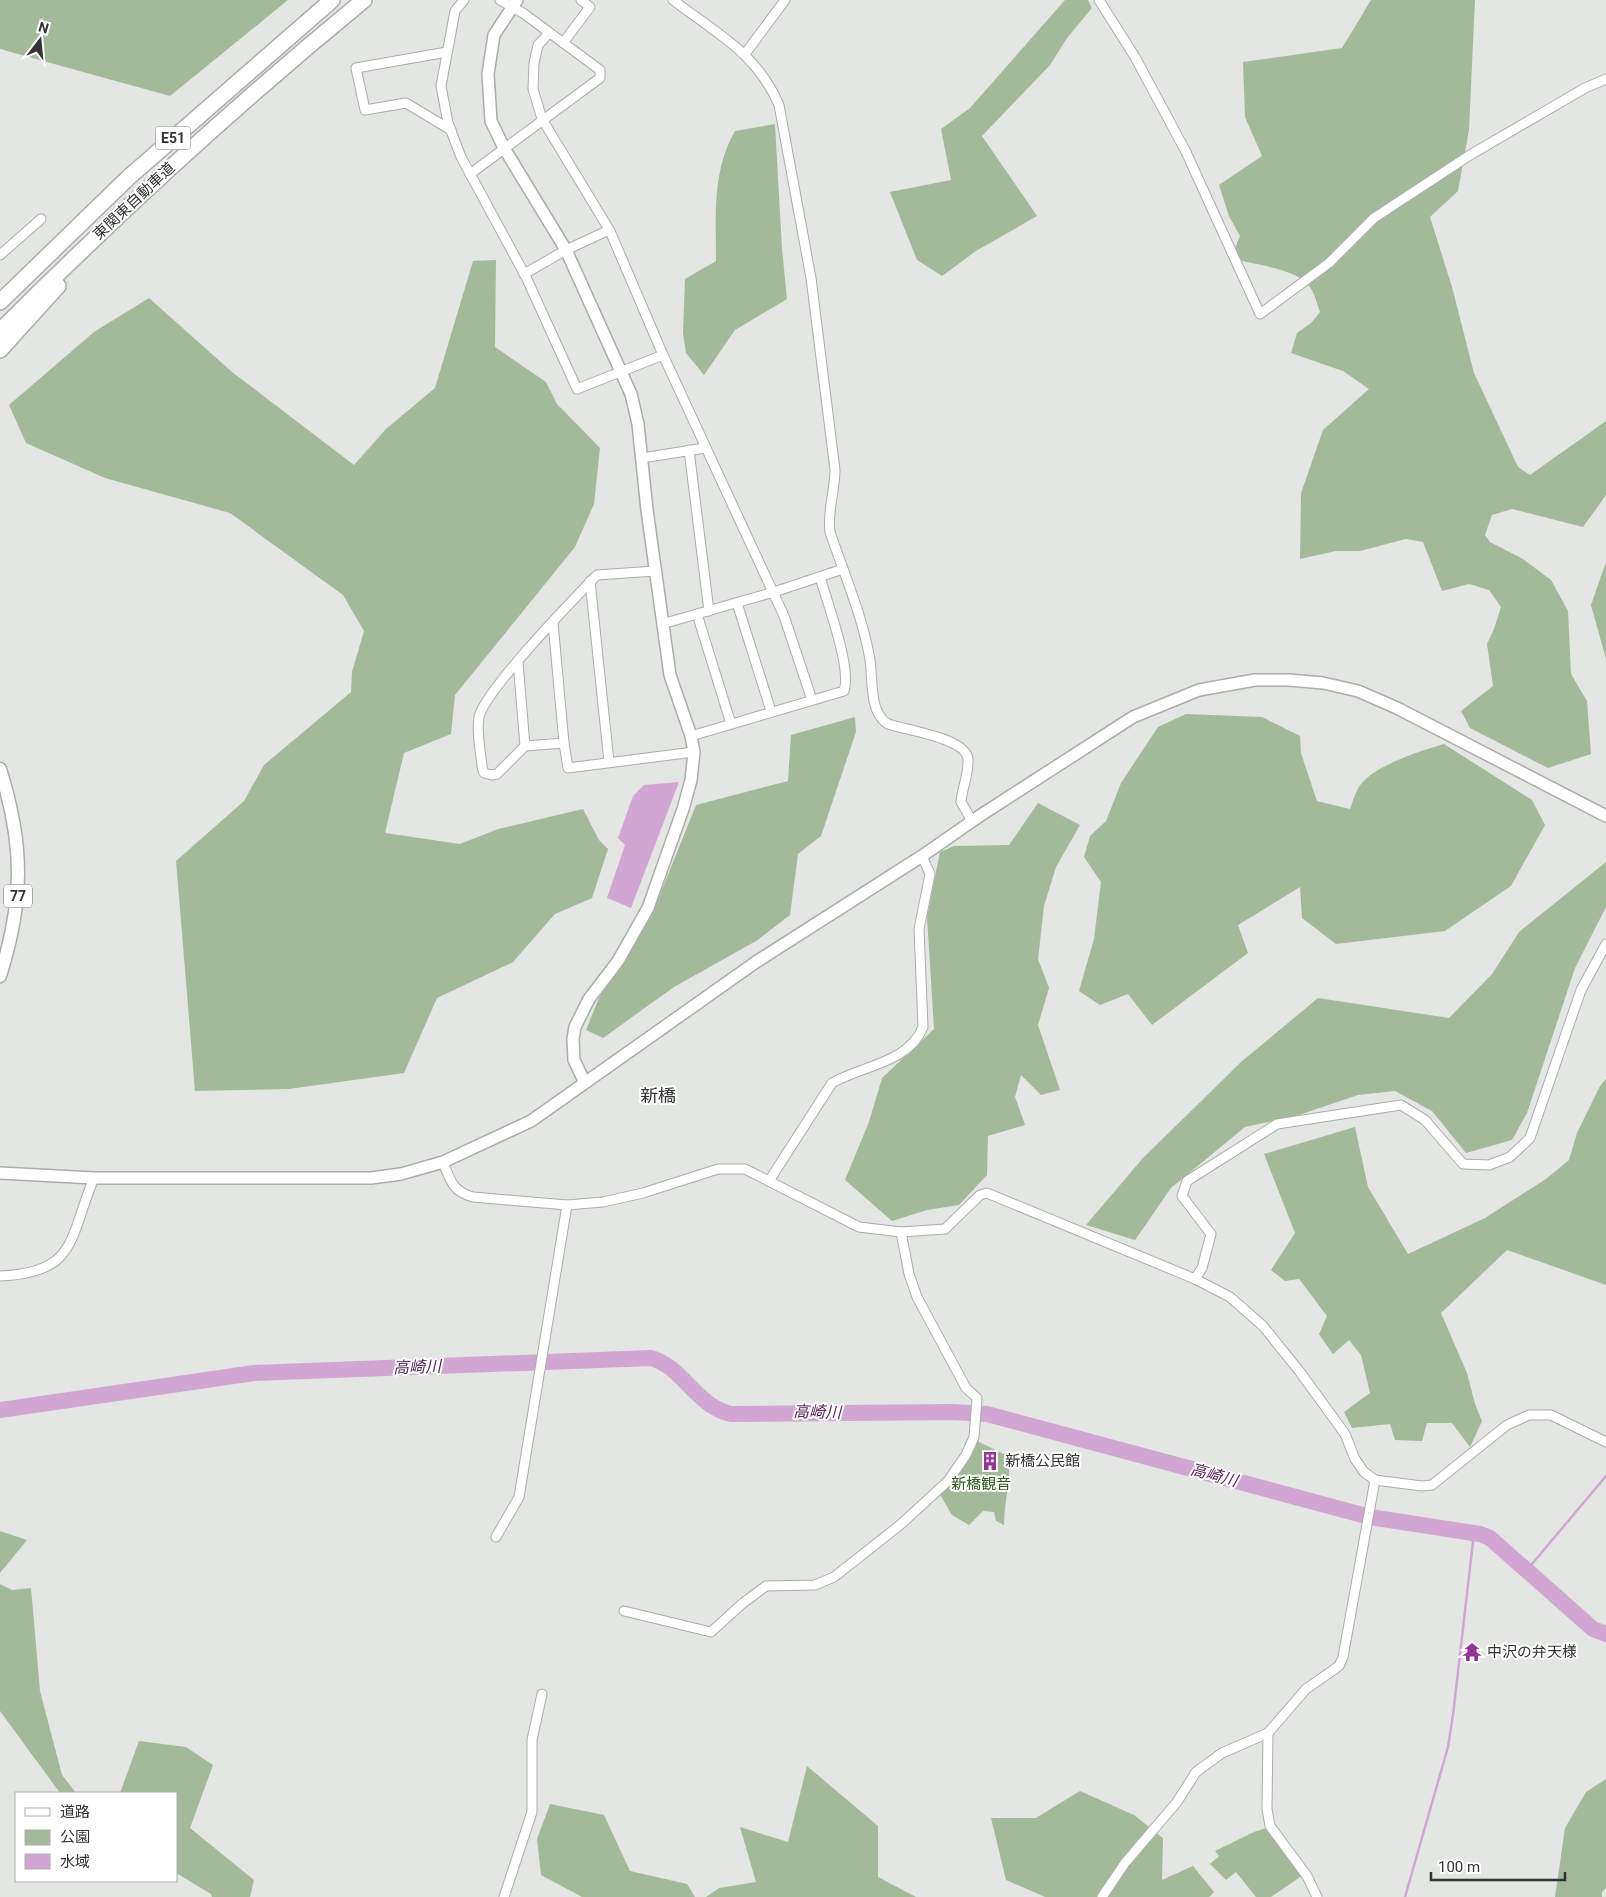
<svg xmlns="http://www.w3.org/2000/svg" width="1606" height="1897" font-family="Roboto,'Noto Sans JP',sans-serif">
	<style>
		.green { fill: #a2ba9a }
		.water { fill: #d1a6d2 }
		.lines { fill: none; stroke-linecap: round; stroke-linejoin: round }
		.stream { stroke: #d1a6d2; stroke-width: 2.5 }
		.river { stroke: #d1a6d2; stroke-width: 16 }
		.street-casing { stroke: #aaada9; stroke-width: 11 }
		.secondary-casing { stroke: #aaada9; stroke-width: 14 }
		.primary-casing { stroke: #aaada9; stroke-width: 15 }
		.highway-casing { stroke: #aaada9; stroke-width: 18 }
		.street { stroke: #fff; stroke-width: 9 }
		.secondary { stroke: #fff; stroke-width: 11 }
		.primary { stroke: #fff; stroke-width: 12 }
		.highway { stroke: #fff; stroke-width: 15 }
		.labels { text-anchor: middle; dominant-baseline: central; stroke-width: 4; stroke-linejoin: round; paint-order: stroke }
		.shield { fill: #fff; stroke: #707070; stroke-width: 1 }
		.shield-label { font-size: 14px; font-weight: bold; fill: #323332 }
		.street-label { font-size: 15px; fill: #323332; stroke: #fff }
		.poi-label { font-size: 15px; fill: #323332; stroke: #fff; text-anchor: start }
		.park-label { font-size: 15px; fill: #2b5b1a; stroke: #fff }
		.water-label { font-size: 16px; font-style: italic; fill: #58245a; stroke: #fff }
		.quarter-label { font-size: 18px; fill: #323332; stroke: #fff }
	</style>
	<rect width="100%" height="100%" fill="#e3e6e2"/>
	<g class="green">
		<polygon points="0,0 288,0 170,96 0,49"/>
		<polygon points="1065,0 1088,0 1092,8 1067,38 1050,65 982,136 1037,216 976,251 942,276 917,260 890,192 951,180 941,129 970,108"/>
		<path d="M1371,0H1475L1469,130L1458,191L1430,217L1452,287L1474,373L1518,467L1530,475L1606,421V495L1583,527L1512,509L1492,515L1485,535L1490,542L1523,559L1551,580L1568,611L1571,674L1587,701L1591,754L1548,768L1470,728L1461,711L1493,686L1487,644L1494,629L1501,607L1489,590L1469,584L1442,591L1423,542L1406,539L1360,551H1336L1300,559L1301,493L1323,430L1369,389L1343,371L1291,353L1297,333L1311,323L1320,312C1317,304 1315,294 1310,287C1298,268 1253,265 1231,258L1240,236L1229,216L1219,185L1262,156L1245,117L1243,62L1342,48Z"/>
		<path d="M775,124L782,249L787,299L735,330L704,375L686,353L683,333L685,279L716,261C716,216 712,171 735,131Z"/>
		<polygon points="496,260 495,347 546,382 557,404 600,448 594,504 575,547 455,695 451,734 404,753 385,833 460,844 498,829 583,809 599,840 608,849 592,898 555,914 513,962 437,998 404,1073 289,1089 195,1091 176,861 244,801 264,765 351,692 352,672 364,631 343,595 230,513 105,478 26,443 9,405 94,332 149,298 232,372 354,465 386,429 435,388 473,261"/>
		<polygon points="1606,562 1606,659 1591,605"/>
		<path d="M1186,714L1262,717L1300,736L1301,753L1317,801L1350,809C1353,802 1355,791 1361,784C1376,765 1420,751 1444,744L1532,800L1545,825L1511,886L1445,931L1336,944L1302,918L1300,887L1238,925L1248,953L1152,1025L1128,994L1100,1005L1079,991L1094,939L1101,882L1084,857L1090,836L1106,821L1121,783L1158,727Z"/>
		<polygon points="855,717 856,732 821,836 798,854 790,915 756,941 674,987 603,1038 586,1030 599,998 651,917 696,805 788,781 791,735"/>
		<polygon points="1038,803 1080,825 1056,867 1044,906 1038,959 1049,988 1038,1025 1060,1090 1041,1095 1021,1075 1015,1097 1025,1125 988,1136 987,1175 959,1205 927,1210 892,1221 845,1180 869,1122 882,1078 934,1029 927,917 940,852 954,846 1009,845"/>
		<polygon points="1606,862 1606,907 1575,968 1527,1113 1512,1140 1466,1153 1432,1111 1395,1091 1358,1095 1296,1116 1245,1127 1171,1188 1135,1240 1086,1225 1143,1158 1241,1062 1318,998 1449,1018 1492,974 1519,932"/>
		<polygon points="1606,1079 1606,1285 1507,1250 1441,1313 1467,1373 1475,1404 1482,1421 1470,1447 1452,1423 1427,1423 1422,1441 1395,1440 1390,1424 1352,1428 1344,1412 1370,1393 1361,1355 1349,1340 1333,1354 1319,1334 1327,1316 1299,1279 1285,1281 1271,1270 1295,1233 1264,1154 1355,1127 1368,1187 1408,1254 1485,1218 1546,1179 1569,1160 1577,1133 1600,1086"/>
		<path d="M975,1440L1008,1456C1012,1477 1004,1502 1004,1525L996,1521L994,1512L983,1511L969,1525L952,1515L939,1493Z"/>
		<polygon points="0,1531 27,1540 0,1573"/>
		<polygon points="0,1584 12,1590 31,1588 40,1691 62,1775 76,1793 60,1793 0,1711"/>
		<polygon points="139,1741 186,1747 213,1765 190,1828 254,1880 250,1897 212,1897 211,1894 176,1873 176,1793 120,1793"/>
		<polygon points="807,1766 878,1826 878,1877 916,1897 706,1897 719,1888 756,1882 740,1827 788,1842"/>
		<polygon points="1606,1779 1606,1888 1602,1892 1602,1897 1555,1897 1565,1828 1586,1792"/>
		<polygon points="1080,1791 1134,1815 1163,1838 1162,1880 1193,1866 1214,1892 1209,1897 1045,1897 1006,1880 991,1818 1036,1818"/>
		<polygon points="550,1804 604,1815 630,1871 687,1884 695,1897 582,1897 541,1875 537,1839"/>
		<polygon points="1269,1827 1306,1873 1271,1897 1256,1897 1236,1872 1226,1880 1210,1864 1219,1856 1215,1851 1254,1832"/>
	</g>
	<polygon class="water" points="679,782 631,908 607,898 625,845 618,838 633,796 644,785"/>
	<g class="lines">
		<g class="stream">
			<polyline points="1527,1570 1606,1476"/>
			<polyline points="1405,1897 1448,1747 1453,1715 1474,1533"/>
		</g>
		<path class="river" d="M0,1410L254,1373L651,1358C683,1367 696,1406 731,1414L952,1412L987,1414L1370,1517L1480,1534L1490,1538L1593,1629L1606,1634"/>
		<g class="street-casing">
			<g id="street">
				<polyline points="464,0 455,11 441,86 448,123 461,157 526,277 577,389 663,355"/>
				<path d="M673,0C717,34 756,52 779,105L811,278L835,470C835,491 827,512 830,532C844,574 863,617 870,660C873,680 869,713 888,724C906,730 966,738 968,759C969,774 962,788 961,802L972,821"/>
				<polyline points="1099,0 1135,57 1186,152 1260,314 1329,263 1374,218 1470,155 1585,88 1606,79"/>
				<polyline points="549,33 538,45 534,63 533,89 542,119 610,231 663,355 784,616 812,700"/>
				<polyline points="563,43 590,7 581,0"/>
				<polyline points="447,52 356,68 365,110 406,103 451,130"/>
				<polyline points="745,54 785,0"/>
				<polyline points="470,174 600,78 600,70 523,13 500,0"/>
				<polyline points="0,255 41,219"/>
				<polyline points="524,274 566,250 609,230"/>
				<polyline points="689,450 709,611"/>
				<polyline points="642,458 705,448"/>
				<path d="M655,571L597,575C573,600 486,689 479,717C476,732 481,752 482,767L484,773L492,775L497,774L525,746L564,743L568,768L694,752"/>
				<polyline points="590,581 609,762"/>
				<polyline points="737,603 771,711"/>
				<polyline points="697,614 731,724"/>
				<polyline points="553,623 564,743"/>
				<polyline points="662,624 774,592 843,569"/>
				<polyline points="518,662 525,746"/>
				<path d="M691,736L844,691C852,668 827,602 820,577"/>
				<path d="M443,1162C450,1180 453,1192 473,1197L567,1205L603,1202L643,1193L718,1169H745L859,1227L901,1232L945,1229L980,1195L987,1193L1195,1279L1230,1297L1263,1326L1300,1372L1345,1434L1355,1459L1364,1472L1375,1480L1422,1486L1432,1485L1507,1425L1529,1415H1551L1606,1442"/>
				<path d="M769,1181L832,1083C861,1066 909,1063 923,1027L919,929L930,874L922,856"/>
				<path d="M0,1276C78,1273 69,1237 94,1178"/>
				<polyline points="1195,1279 1202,1268 1211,1234 1182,1196 1187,1181 1277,1124 1401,1105 1425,1120 1463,1164 1489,1165 1510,1157 1530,1138 1581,990 1606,944"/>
				<polyline points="496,1537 519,1497 567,1205"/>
				<polyline points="624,1611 711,1632 743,1603 766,1586 815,1585 834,1577 900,1525 948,1481 966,1455 974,1437 977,1398 966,1388 917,1297 909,1274 901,1232"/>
				<polyline points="1268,1733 1267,1809 1270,1826 1307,1876 1317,1897"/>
				<polyline points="504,1897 532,1812 532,1740 542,1694"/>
				<polyline points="1102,1897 1125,1863 1177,1802 1196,1772 1222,1753 1268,1733 1306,1689 1339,1666 1343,1657 1375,1480"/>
			</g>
		</g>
		<g class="secondary-casing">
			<g id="secondary">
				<polyline points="517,0 494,35 488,74 491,121 504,148 566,250 631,394 638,424 647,510 670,675 691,736 694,752 691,780 683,809 648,908 618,961 589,999 575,1027 573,1039 574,1060 584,1081"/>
				<polyline points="0,1173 94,1178 371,1178 401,1174 443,1162 531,1121 756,962 922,856 981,815 1133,717 1199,690 1255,680 1289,680 1323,683 1358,691 1397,708 1606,816"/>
			</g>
		</g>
		<g class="primary-casing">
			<path id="primary" d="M0,769C24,845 24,900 0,976"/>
		</g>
		<g class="highway-casing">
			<g id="highway">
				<polyline points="0,302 129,177 332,0"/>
				<path d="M0,331C116,215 237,104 364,0"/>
				<polyline points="0,350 58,286"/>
			</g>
		</g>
		<use href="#street" class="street"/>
		<use href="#secondary" class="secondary"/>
		<use href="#primary" class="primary"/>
		<use href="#highway" class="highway"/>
	</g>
	<defs>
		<g id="building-bare" transform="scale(1.5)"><path d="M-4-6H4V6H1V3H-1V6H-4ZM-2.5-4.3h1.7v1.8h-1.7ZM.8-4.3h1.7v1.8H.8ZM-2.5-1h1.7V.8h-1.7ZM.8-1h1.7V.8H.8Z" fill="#95339a" stroke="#fff" stroke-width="2.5" paint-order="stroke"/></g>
		<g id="temple-bare" transform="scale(1.5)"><path d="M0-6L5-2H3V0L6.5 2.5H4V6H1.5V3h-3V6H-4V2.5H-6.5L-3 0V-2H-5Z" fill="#95339a" stroke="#fff" stroke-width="2.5" paint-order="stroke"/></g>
	</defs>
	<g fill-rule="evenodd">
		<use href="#building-bare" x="990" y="1461"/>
		<use href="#temple-bare" x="1472" y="1652"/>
	</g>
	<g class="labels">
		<g class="shield">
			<rect x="155.5" y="126.5" width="35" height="23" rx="4"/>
			<rect x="4" y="884.5" width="28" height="23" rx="4"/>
		</g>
		<g class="shield-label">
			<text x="173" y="138">E51</text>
			<text x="18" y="896">77</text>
		</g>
		<g class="street-label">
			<text transform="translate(134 201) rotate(-43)">東関東自動車道</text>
		</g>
		<g class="poi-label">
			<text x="1005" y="1461">新橋公民館</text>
			<text x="1487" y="1652">中沢の弁天様</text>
		</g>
		<g class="park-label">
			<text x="981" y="1484">新橋観音</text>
		</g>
		<g class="water-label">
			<text transform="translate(417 1367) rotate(-2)">高崎川</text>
			<text transform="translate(817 1412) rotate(1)">高崎川</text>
			<text transform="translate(1214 1475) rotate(15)">高崎川</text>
		</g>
		<g class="quarter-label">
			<text x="658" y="1095">新橋</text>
		</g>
	</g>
	<rect x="15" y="1792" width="162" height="90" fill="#ffffff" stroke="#adadad"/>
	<rect x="25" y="1808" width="25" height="8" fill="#ffffff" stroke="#adadad"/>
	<text x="60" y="1817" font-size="15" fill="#323332">道路</text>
	<rect x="25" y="1830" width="25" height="15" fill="#a2ba9a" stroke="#adadad"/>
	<text x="60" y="1842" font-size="15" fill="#323332">公園</text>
	<rect x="25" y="1854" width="25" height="15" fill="#d1a6d2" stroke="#adadad"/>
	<text x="60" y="1867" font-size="15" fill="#323332">水域</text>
	<g transform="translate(40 40) rotate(16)" stroke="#ffffff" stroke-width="4" paint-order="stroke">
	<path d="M0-4L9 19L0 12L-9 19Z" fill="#323332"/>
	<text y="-8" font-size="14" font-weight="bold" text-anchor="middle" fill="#323332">N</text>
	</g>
	<path d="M1431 1872v8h134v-8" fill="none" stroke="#323332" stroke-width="2.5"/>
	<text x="1438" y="1872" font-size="15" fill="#323332" stroke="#ffffff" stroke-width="4" paint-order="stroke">100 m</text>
</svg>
